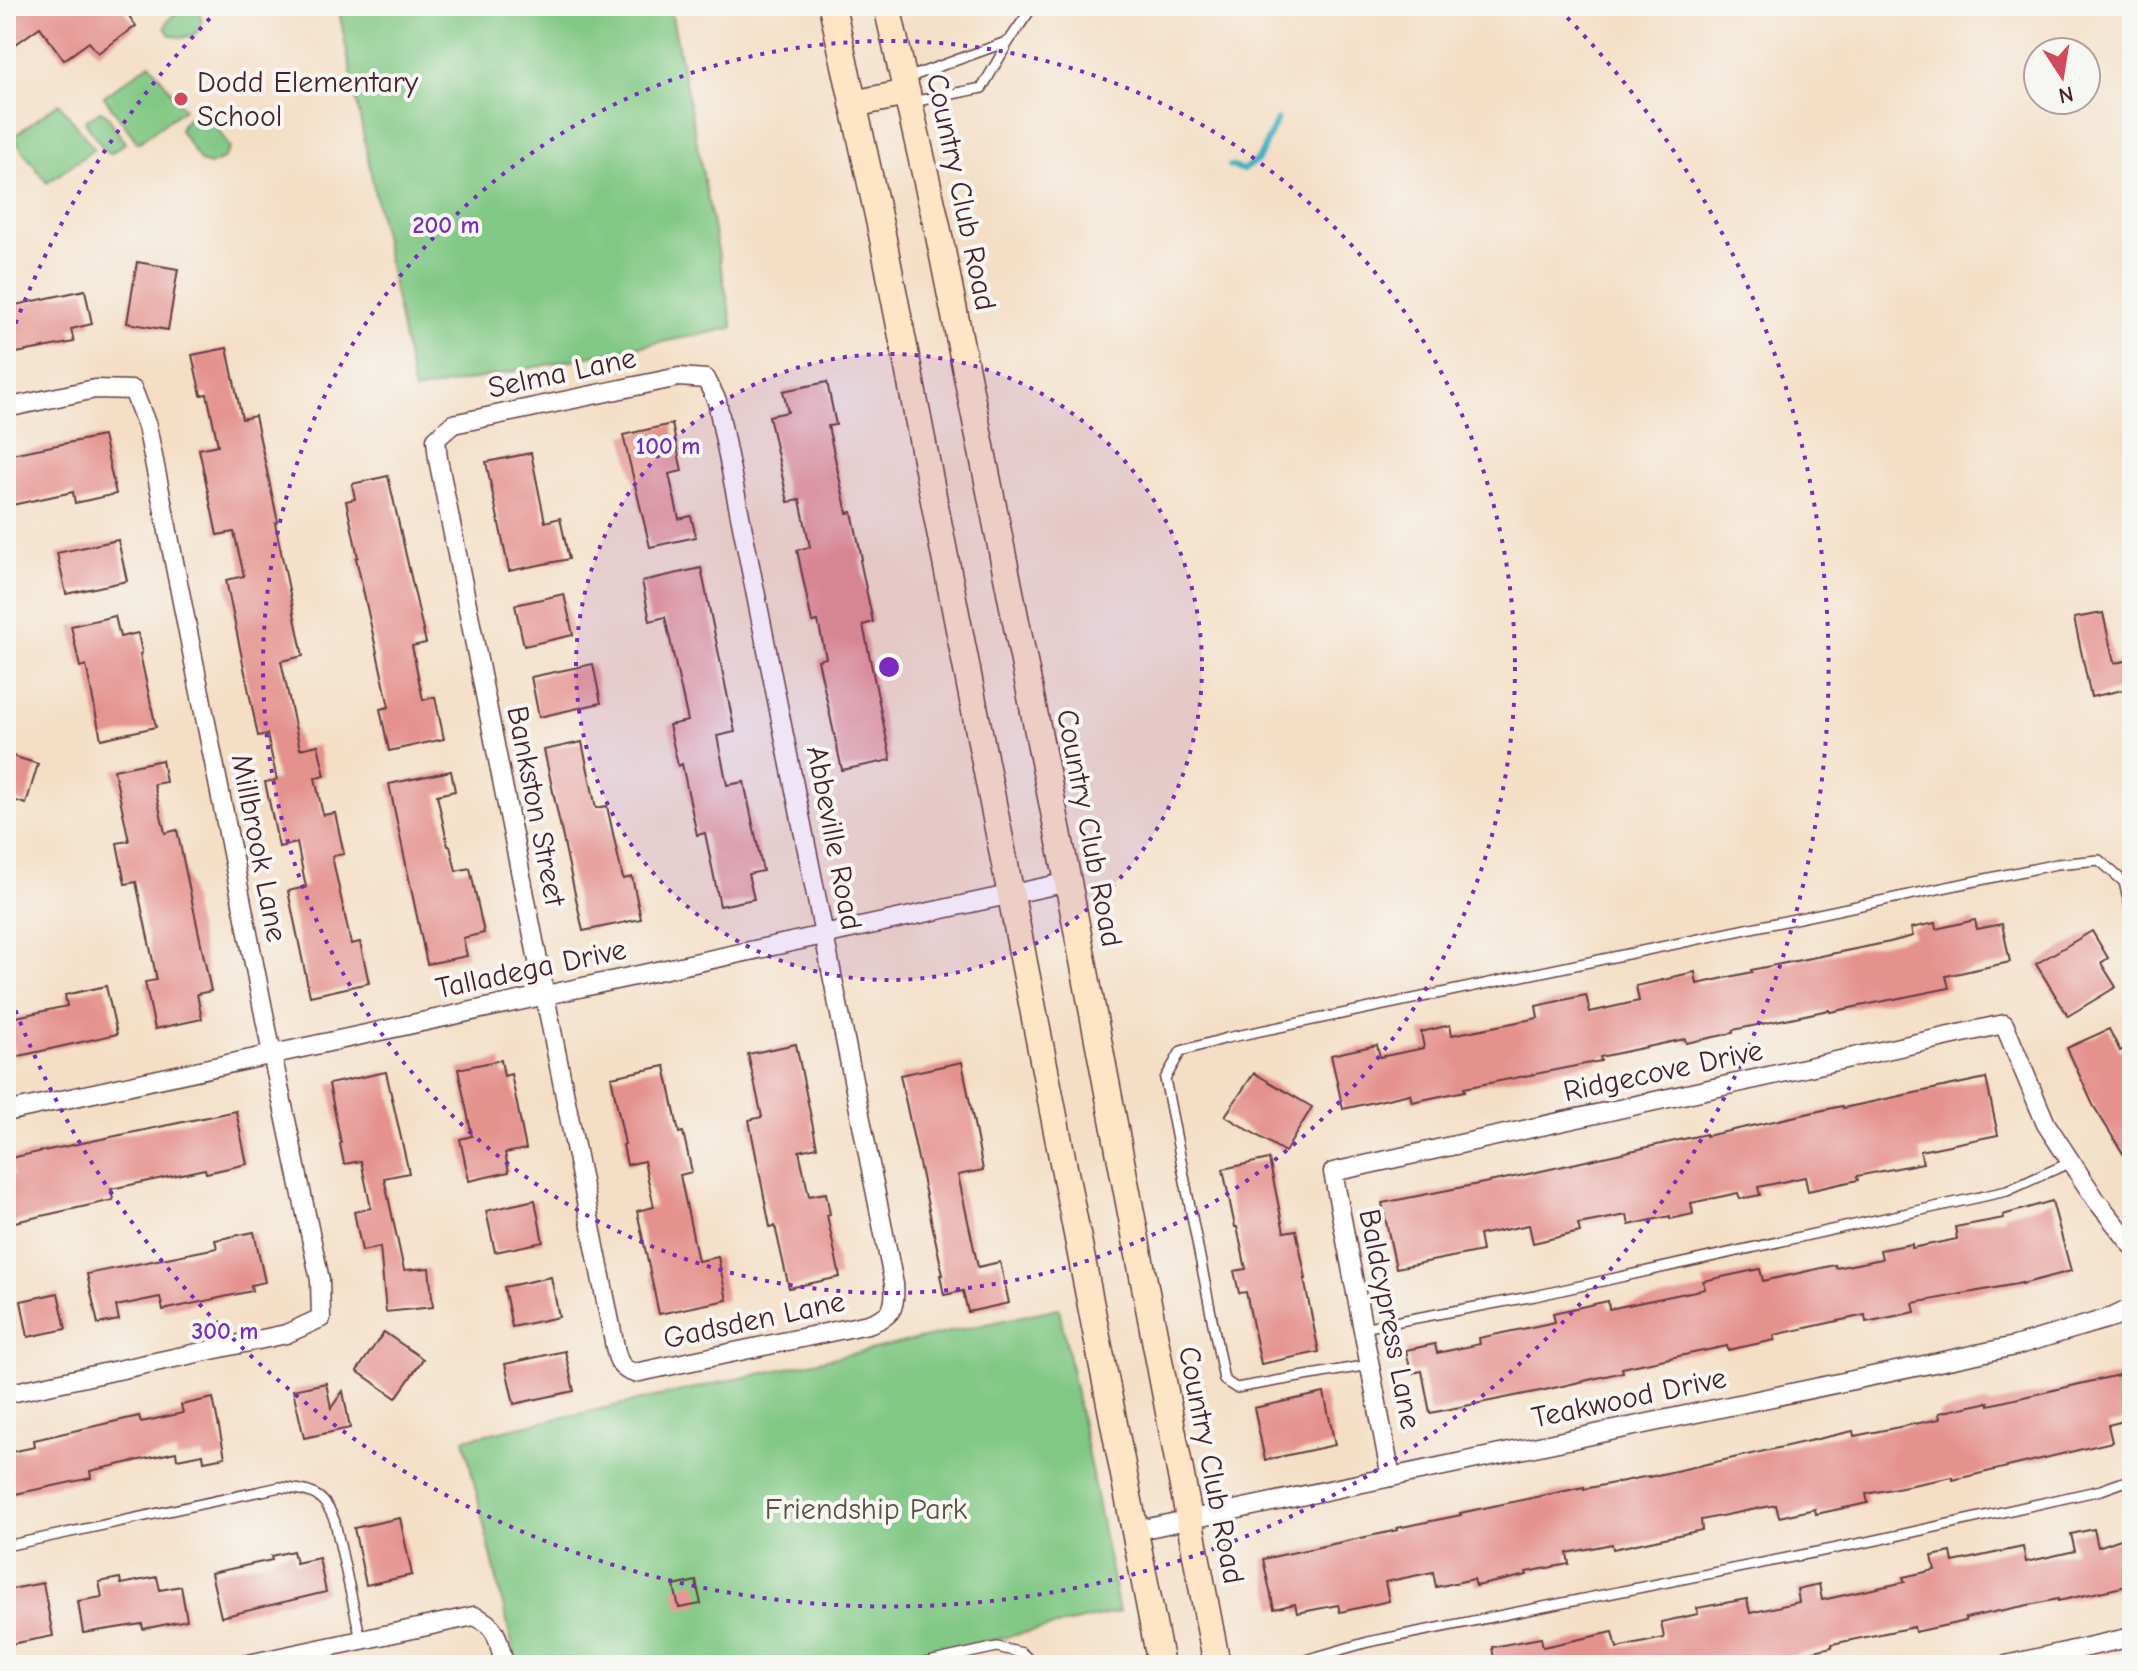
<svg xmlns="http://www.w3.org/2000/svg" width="2138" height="1671" font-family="'Comic Neue',sans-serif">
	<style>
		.green { fill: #81c884; stroke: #667458; stroke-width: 2 }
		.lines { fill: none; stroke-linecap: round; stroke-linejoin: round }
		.stream { stroke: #41aebf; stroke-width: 6 }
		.building { fill: #e5928e }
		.lane-casing { stroke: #643c42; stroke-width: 12 }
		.street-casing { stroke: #643c42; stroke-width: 21 }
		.secondary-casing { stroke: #643c42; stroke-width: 29 }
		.lane { stroke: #fff; stroke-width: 9 }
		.street { stroke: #fff; stroke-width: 18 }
		.secondary { stroke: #fde5c5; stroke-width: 26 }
		.ring { fill: none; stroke: #7b2cbf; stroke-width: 4; stroke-dasharray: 4 8 }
		.poi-dot { fill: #d1495b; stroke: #f6f6f2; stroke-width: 3 }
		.labels { text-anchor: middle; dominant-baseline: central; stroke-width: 8; stroke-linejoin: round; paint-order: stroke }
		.poi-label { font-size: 30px; fill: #4a1f2b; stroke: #f6f6f2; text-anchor: start }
		.street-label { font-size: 30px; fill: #4a1f2b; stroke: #f6f6f2 }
		.park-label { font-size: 30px; fill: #5a5246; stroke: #f6f6f2 }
		.centre { fill: #7b2cbf; stroke: #f6f6f2; stroke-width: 4 }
		.ring-label { font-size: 24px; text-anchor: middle; font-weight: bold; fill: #7b2cbf; stroke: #f6f6f2; stroke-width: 8; stroke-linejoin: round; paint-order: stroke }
	</style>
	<rect width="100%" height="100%" fill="#f6f6f2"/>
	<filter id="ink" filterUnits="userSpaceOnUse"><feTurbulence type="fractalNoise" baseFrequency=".0125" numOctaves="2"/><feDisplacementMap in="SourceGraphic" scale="16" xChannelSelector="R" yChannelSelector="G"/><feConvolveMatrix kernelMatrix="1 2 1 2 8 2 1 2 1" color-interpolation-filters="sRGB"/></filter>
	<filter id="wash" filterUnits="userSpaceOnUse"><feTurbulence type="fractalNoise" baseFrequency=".006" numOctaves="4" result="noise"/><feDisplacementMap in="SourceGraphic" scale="32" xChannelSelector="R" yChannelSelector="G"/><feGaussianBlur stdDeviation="1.8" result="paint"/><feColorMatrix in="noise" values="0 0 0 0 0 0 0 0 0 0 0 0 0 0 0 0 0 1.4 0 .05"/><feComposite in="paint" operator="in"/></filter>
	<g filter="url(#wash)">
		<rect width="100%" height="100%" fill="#f4dfc6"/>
		<g class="green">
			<polygon points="338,6 670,6 733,328 414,391"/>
			<path d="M189,8L197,9C210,32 190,41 170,35L165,28C168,16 178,11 189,8Z"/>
			<polygon points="150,63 184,109 138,143 104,97"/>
			<polygon points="59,103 94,149 47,183 13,137"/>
			<polygon points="100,111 106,114 125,143 111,153 104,150 85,121"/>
			<path d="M199,112L208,114L230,148L223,159L209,165L201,162L180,130C182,121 190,116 199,112Z"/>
			<polygon points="1059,1308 1119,1612 881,1665 517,1665 464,1439"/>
		</g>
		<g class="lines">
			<polyline class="stream" points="1230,166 1243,170 1258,160 1277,120"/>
		</g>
		<g id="blocks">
			<g class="building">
				<polygon points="6,6 122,6 136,26 98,53 89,42 64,60 40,27 6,51"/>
				<polygon points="137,262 178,269 168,330 127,323"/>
				<polygon points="85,290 92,324 71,329 74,342 6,355 6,307"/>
				<polygon points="227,348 242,419 255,416 278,522 275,523 303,656 281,661 300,749 318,745 325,776 315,778 323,815 335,813 344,854 332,856 351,944 360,942 369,983 310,996 288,891 306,887 297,843 279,847 265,782 277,780 267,734 258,736 226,580 244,576 234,532 217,535 199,449 218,445 207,394 201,395 192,355"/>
				<polygon points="827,382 836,425 828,426 847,513 852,512 862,559 860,560 873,622 863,625 891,760 842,770 818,660 826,658 818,621 812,622 797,550 810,547 800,500 788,502 769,416 788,412 783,391"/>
				<polygon points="672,424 682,471 669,474 679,519 691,516 696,537 650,547 623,435"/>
				<polygon points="103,436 116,494 75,503 73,492 12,505 6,475 6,455"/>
				<polygon points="531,453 545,522 560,518 569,559 509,571 486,462"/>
				<polygon points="388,476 426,643 412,646 423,700 435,697 444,739 389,751 380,709 389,707 356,558 358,557 346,501 355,499 352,484"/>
				<polygon points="118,540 127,581 66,594 57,553"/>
				<polygon points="701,568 735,732 717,736 727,785 744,782 763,871 748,874 754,899 720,906 705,833 697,835 682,764 678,766 669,725 688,721 665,617 650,621 642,581"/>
				<polygon points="564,594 573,635 524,646 515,605"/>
				<polygon points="2103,613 2114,663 2132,660 2132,688 2091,697 2074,618"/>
				<polygon points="115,616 120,637 138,633 142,653 140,654 156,727 101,739 86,665 80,667 71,626"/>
				<polygon points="593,664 601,703 539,717 531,677"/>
				<polygon points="582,742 596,808 607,806 623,879 632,877 641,919 583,931 544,750"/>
				<polygon points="6,754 38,764 26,804 6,798"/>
				<polygon points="162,760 166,782 154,784 165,833 177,830 211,991 197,994 202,1019 155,1029 145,982 157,980 136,882 125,884 117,843 129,841 114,770"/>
				<polygon points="451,771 455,791 437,795 448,846 450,846 456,871 470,868 484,933 463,938 467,956 427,964 389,784"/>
				<polygon points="1975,920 1977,929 2002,924 2010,962 1946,976 1949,988 1830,1012 1829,1010 1733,1030 1733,1033 1686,1043 1685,1039 1600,1057 1601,1061 1464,1088 1465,1091 1412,1102 1410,1094 1343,1109 1331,1055 1377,1045 1380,1057 1424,1048 1421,1032 1450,1025 1452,1035 1538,1018 1536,1006 1586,995 1590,1012 1639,1001 1636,986 1672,978 1672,977 1695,972 1697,984 1752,972 1751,970 1890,942 1913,936 1911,928 1935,923 1936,929"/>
				<polygon points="2092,931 2108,958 2101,963 2116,987 2068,1016 2036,964"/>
				<polygon points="106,986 117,1034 15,1057 7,1019 67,1006 65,995"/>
				<polygon points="2109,1029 2120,1051 2132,1046 2132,1168 2093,1105 2067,1048"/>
				<polygon points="796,1044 817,1147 799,1151 809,1196 826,1193 830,1214 827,1215 840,1277 789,1288 775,1226 770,1227 749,1120 762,1117 748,1054"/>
				<polygon points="501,1060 504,1076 511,1074 526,1149 505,1153 509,1172 469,1181 460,1139 472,1136 458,1069"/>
				<polygon points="962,1062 983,1170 958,1175 978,1267 1000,1262 1009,1303 968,1312 963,1291 944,1295 940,1275 943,1275 900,1075"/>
				<polygon points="665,1066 679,1133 683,1132 692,1172 680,1175 698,1261 718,1257 727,1300 659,1314 637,1211 654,1207 644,1161 627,1165 623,1145 625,1144 611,1077"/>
				<polygon points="386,1072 409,1173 384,1178 404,1270 429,1268 433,1307 386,1312 380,1247 362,1251 354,1212 371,1208 361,1161 344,1164 340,1144 341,1143 329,1084"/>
				<polygon points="1254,1073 1312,1107 1285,1152 1225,1116"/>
				<polygon points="1986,1078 1998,1135 1920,1151 1923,1163 1857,1176 1858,1180 1808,1191 1805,1177 1758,1187 1760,1195 1740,1199 1738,1193 1691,1203 1693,1214 1670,1219 1670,1216 1629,1225 1627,1215 1578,1224 1580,1232 1533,1243 1529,1225 1479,1235 1482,1251 1396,1268 1382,1203 1519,1176 1706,1134 1706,1136 1842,1106 1843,1108"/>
				<polygon points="236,1111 247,1164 206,1173 205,1169 111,1189 113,1200 6,1224 6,1177 13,1175 10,1158"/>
				<polygon points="1269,1159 1284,1232 1296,1230 1306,1279 1304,1279 1319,1352 1261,1364 1246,1292 1239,1293 1234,1271 1246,1269 1237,1227 1235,1227 1223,1169"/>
				<polygon points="535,1200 543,1242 495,1252 486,1211"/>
				<polygon points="2052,1201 2071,1271 2022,1284 2022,1283 1913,1303 1915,1312 1866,1322 1865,1315 1774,1335 1775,1340 1728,1350 1727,1346 1622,1368 1623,1372 1545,1390 1430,1413 1422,1371 1411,1373 1406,1350 1435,1344 1437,1353 1480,1344 1479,1338 1555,1322 1553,1313 1608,1301 1609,1309 1705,1289 1703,1281 1760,1269 1763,1281 1835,1265 1836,1268 1882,1259 1880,1250 1912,1244 1912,1248 1957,1239 1955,1227 2004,1218 2003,1215"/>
				<polygon points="254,1232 265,1282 251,1285 252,1291 163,1310 160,1297 116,1306 119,1320 98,1324 87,1274 217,1248 215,1240"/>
				<polygon points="551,1277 559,1317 512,1327 504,1287"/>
				<polygon points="58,1293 66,1329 28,1337 21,1301"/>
				<polygon points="384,1332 423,1359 396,1398 357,1371"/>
				<polygon points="565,1351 574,1391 514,1404 505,1364"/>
				<polygon points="2123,1374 2132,1419 2108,1425 2112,1442 1953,1480 1953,1477 1866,1494 1868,1503 1816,1514 1815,1509 1779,1517 1776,1505 1701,1520 1702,1530 1613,1549 1612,1544 1567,1553 1569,1564 1526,1572 1527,1575 1476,1586 1474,1579 1436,1587 1433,1572 1385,1582 1389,1601 1340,1612 1338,1605 1297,1613 1295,1604 1274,1609 1263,1559 1398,1530 1397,1528 1461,1515 1460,1513 1584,1487 1584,1489 1649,1476 1649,1477 1853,1431 1854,1436 1940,1419 1939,1413 1989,1402 1989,1405"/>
				<polygon points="326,1383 331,1408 343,1391 350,1428 304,1438 293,1390"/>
				<polygon points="1324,1393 1335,1445 1265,1460 1254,1408"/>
				<polygon points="213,1398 225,1457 204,1461 203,1454 177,1459 176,1452 90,1471 91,1478 6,1496 6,1453 35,1447 34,1440 139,1416 141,1422 183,1413 181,1405"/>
				<polygon points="400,1518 412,1575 366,1585 354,1528"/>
				<polygon points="2094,1529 2098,1547 2132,1535 2132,1585 2058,1601 2058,1599 1965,1618 1966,1621 1915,1632 1914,1627 1832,1644 1832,1647 1752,1665 1495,1665 1492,1647 1541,1638 1543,1647 1613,1632 1617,1648 1664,1638 1661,1622 1698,1614 1697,1608 1747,1599 1750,1613 1799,1602 1797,1589 1819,1584 1822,1600 1905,1582 1903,1577 1935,1570 1932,1556 1951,1552 1953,1562 2023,1547 2026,1562 2075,1551 2071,1534"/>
				<polygon points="293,1551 296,1563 319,1558 326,1592 221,1617 211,1573 272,1560 271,1556"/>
				<polygon points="157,1577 160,1590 181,1586 187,1620 143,1629 142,1624 83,1633 78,1601 102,1597 99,1582 120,1578 121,1584"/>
				<polygon points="696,1581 701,1604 679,1608 674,1586"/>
				<polygon points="43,1583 53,1636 6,1645 6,1590"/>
			</g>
		</g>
	</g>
	<g filter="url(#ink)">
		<use href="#blocks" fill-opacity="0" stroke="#643c42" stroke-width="2"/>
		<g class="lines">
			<g class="lane-casing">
				<g id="lane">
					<polyline points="907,78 1009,41"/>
					<polyline points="912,102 982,88 1009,41 1033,6"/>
					<polyline points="1362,1328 1535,1296 2007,1191 2071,1162"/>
					<polyline points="1369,1365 1236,1388 1224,1380 1165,1079 1181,1051 1227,1038 2057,864 2099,860 2124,882 2132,914"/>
					<path d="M6,1546L280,1487C311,1491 324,1492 335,1522L361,1640"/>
					<polyline points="915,1665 997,1647 1022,1653 1035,1665"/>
					<polyline points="1299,1665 1309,1659 1368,1642 1877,1540 2101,1490 2132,1479"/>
				</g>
			</g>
			<g class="street-casing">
				<g id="street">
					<path d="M679,377L706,379L717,401L894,1284C896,1309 892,1316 868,1324L635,1373C623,1370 619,1364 616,1352L438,459L436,439L453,424Z"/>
					<polyline points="6,408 95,389 133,390 147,426 272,1054 320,1280 321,1318 286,1334 6,1394"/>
					<polyline points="6,1112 1068,882"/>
					<polyline points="1391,1477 1333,1172 2004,1024 2046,1124 2096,1200 2132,1245"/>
					<polyline points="1134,1531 2015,1346 2113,1317 2132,1308"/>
					<path d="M244,1665L474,1616C498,1625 499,1642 504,1665"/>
					<polyline points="2006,1665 2132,1637"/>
				</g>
			</g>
			<g class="secondary-casing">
				<g id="secondary">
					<polyline points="832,6 882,234 1161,1665"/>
					<polyline points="887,6 937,226 1068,882 1217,1665"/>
					<polyline points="853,104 907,93"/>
				</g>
			</g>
			<use href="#lane" class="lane"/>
			<use href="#street" class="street"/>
			<use href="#secondary" class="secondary"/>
		</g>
	</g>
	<circle cx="889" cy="667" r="313" fill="#7b2cbf" fill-opacity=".12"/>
	<g class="ring">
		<circle cx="889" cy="667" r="313"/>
		<circle cx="889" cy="667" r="626"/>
		<path d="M7 346A939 939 0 0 1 219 9M1559 9A939 939 0 1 1 7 988"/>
	</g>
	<circle class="poi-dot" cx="181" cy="99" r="8"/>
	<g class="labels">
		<g class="poi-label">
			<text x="197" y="82">Dodd Elementary<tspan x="197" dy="34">School</tspan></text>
		</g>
		<g class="street-label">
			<text transform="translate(961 192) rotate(78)">Country Club Road</text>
			<text transform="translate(562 373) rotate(-12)">Selma Lane</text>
			<text transform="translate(536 806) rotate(79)">Bankston Street</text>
			<text transform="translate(1089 828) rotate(79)">Country Club Road</text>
			<text transform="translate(834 838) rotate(79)">Abbeville Road</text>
			<text transform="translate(259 848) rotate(79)">Millbrook Lane</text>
			<text transform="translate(531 969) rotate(-12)">Talladega Drive</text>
			<text transform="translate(1663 1071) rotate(-12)">Ridgecove Drive</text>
			<text transform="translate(1390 1319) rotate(79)">Baldcypress Lane</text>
			<text transform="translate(754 1320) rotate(-12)">Gadsden Lane</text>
			<text transform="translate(1629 1398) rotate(-12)">Teakwood Drive</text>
			<text transform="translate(1211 1465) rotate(79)">Country Club Road</text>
		</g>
		<g class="park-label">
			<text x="866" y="1509">Friendship Park</text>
		</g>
	</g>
	<circle cx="889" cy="667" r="12" class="centre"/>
	<g class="ring-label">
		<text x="446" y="233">200 m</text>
		<text x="668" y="454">100 m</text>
		<text x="225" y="1339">300 m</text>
	</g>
	<rect width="2138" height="1671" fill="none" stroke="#f6f6f2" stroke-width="32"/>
	<g transform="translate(2062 76) rotate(168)"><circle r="38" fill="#f6f6f2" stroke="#b1a0a2" stroke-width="2"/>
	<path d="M0-6L14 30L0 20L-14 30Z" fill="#d1495b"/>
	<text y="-12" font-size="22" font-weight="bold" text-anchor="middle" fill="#4a1f2b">N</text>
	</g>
</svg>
